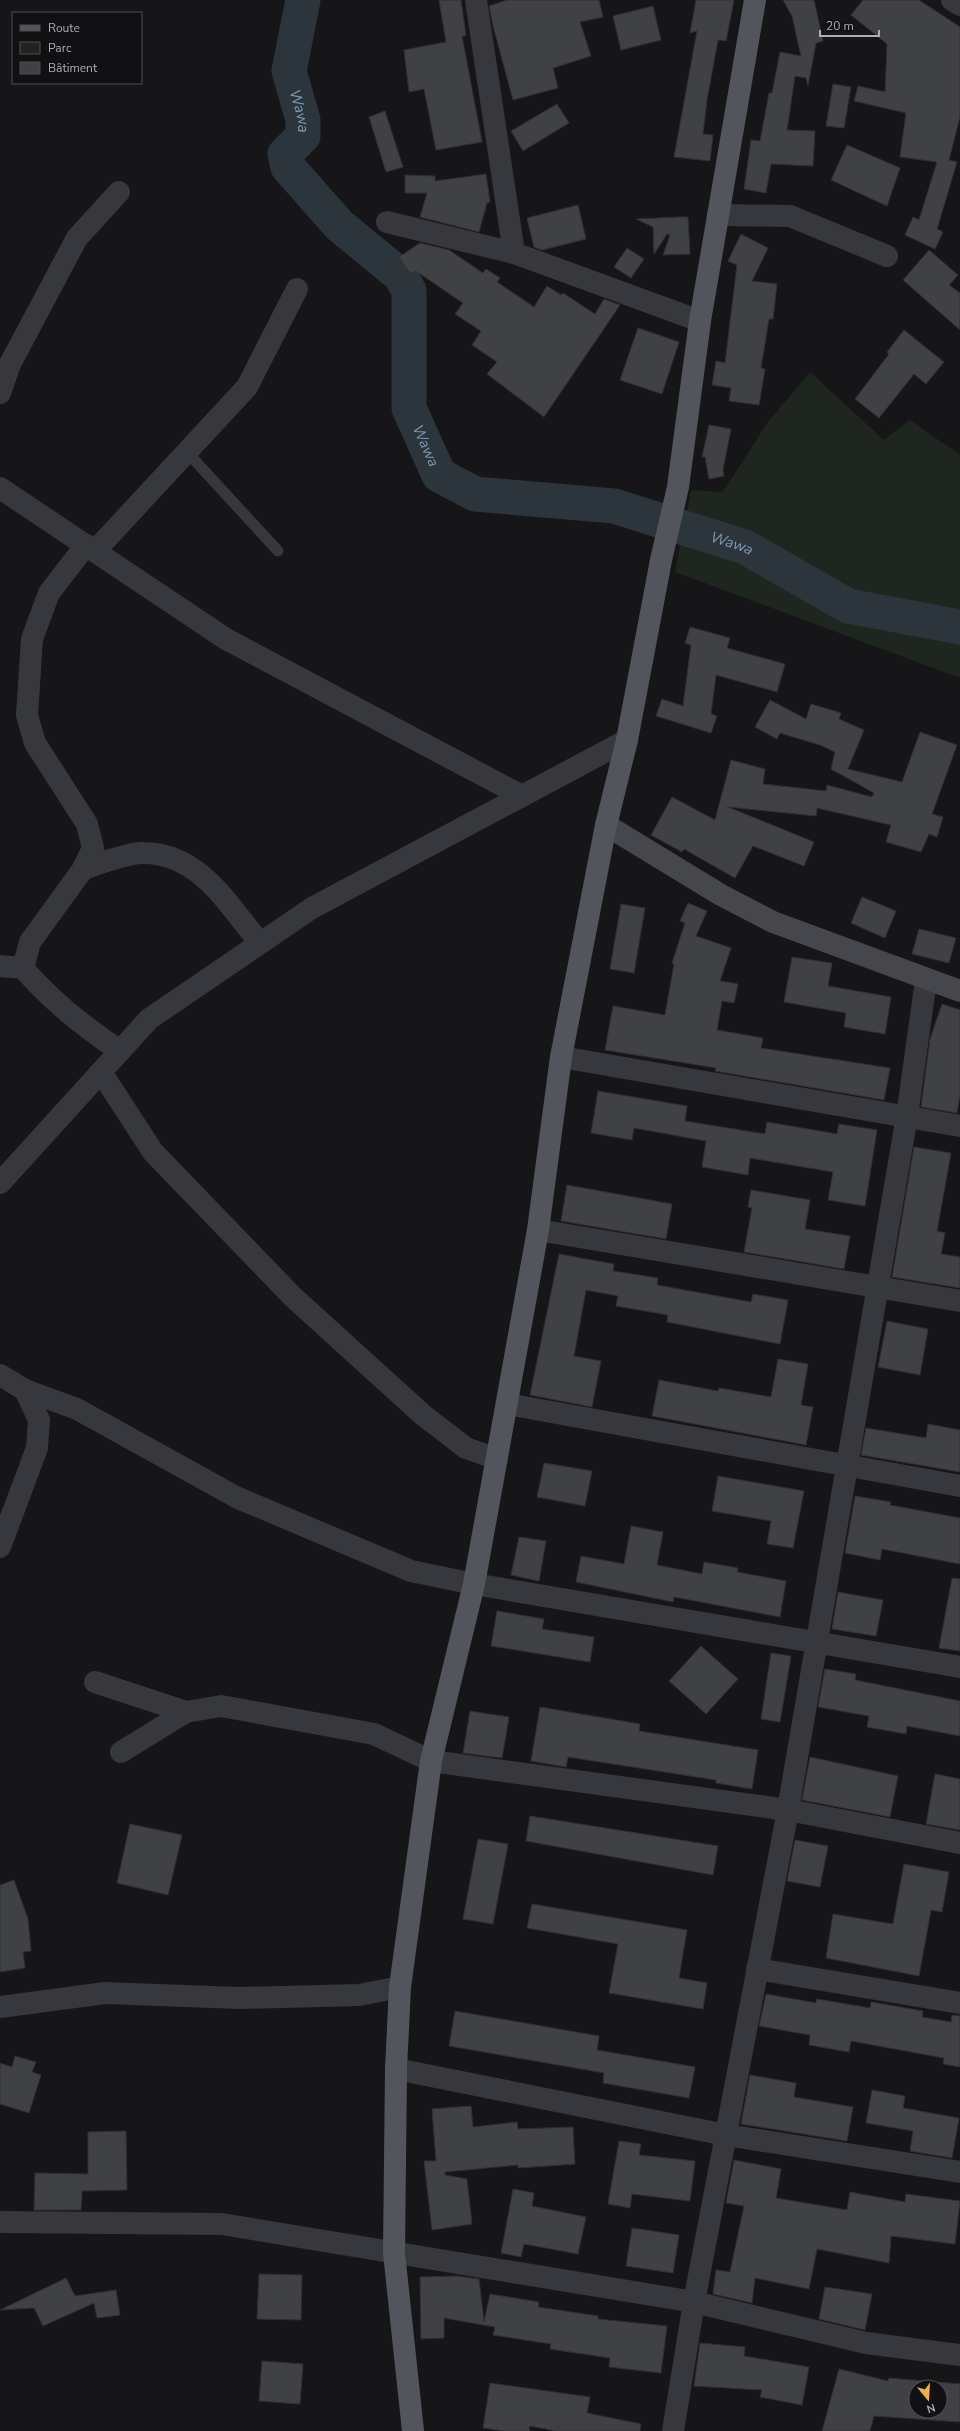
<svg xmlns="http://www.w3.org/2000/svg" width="960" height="2431" font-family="'Nunito Sans',sans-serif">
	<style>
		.green { fill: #1e261f }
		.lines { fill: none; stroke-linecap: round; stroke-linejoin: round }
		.river { stroke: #2c353c; stroke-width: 35 }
		.building { fill: #404145; stroke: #303034; fill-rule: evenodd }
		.lane { stroke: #37383d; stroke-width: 11 }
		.street { stroke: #37383d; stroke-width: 22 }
		.secondary { stroke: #45474d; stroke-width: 22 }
		.primary { stroke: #53555c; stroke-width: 22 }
		.labels { text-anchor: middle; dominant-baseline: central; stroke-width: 3.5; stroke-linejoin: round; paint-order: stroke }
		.water-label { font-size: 15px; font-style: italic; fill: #7f9bb3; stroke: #111113 }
	</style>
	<rect width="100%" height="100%" fill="#161618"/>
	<polygon class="green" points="810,372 884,440 910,420 960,455 960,678 675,572 691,490 723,492 767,423"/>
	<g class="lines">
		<path class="river" id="s1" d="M303,0L289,71L303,120V136L285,154L288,167L339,225L401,276L409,291V408L439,475L475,494L614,506L745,547L848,606L960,627"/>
	</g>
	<g class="building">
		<polygon points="439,0 461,0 466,36 462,36 482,142 436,150 424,89 409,92 404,50 446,42"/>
		<polygon points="507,0 599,0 603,17 580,22 591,56 553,68 558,88 513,100 493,26 489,6"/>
		<polygon points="696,0 734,0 726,41 718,40 707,100 703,134 713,135 710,161 674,157 697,31 690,33"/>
		<polygon points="783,0 814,0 823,41 816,43 808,86 806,78 795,76 787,130 815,131 813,166 771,164 766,193 744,189 751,140 760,141 769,93 772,93 780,52 801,56 792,16"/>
		<polygon points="863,0 919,0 960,27 960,117 949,160 957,162 937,229 943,232 935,249 905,235 913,217 919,220 937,162 900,157 906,113 854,101 858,86 885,92 887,44 851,15"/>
		<polygon points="653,6 661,40 621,50 613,16"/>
		<polygon points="833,84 851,87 844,128 826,126"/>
		<polygon points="557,104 569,123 523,151 511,131"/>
		<polygon points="385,111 403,167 386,172 369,117"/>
		<polygon points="847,145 900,168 887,206 831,180"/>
		<polygon points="486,174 490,202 487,203 479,232 420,217 427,193 405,193 405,175 435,176 435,181"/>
		<polygon points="578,205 586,239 542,250 534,247 527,218"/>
		<polygon points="679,217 688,217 690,254 663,255 670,235 667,234 654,254 653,227 636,219"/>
		<polygon points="741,234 768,248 752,281 777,284 773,319 769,319 761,368 765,369 759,405 729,401 731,388 712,385 716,361 725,363 737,265 728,261"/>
		<polygon points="420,243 449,250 483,273 486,269 500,278 497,282 534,307 547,286 561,295 563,293 595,314 604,299 620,305 544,417 487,374 497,362 472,345 481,331 455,314 463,303 416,271 410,274 399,257"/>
		<polygon points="627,248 644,259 631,278 614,267"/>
		<polygon points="929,250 958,275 949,285 960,293 960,330 903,280"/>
		<polygon points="638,328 679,342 662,394 620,380"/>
		<polygon points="904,330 944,362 926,384 914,374 879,418 855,399 889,354 887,352"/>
		<polygon points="709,425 731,429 723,469 724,476 709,479 705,457 702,457"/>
		<polygon points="690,627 730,638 727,648 785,664 777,692 716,675 711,714 717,716 711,733 656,716 662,699 683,706 691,645 685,643"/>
		<polygon points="770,700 806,719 811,704 841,713 839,719 864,730 848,769 902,782 920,732 957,745 932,814 943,817 937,837 929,834 921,852 886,842 891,825 817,808 816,816 728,807 814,842 804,866 753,846 735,878 684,849 682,852 651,835 672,797 715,820 731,760 765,769 763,784 826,791 827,785 872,797 874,793 831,769 835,752 820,745 780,733 777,739 755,727"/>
		<polygon points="862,897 896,911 885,938 851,923"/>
		<polygon points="688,903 707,911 696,936 731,948 720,981 738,984 734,1003 722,1001 717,1030 763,1038 761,1048 890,1068 884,1100 715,1071 716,1068 605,1050 613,1006 665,1015 674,964 672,963 685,923 680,921"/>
		<polygon points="621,904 645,908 634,973 610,969"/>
		<polygon points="919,929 956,938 949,963 912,954"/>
		<polygon points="792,957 832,963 828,986 891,997 885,1034 844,1027 846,1013 784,1002"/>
		<polygon points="942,1004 960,1010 960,1095 957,1113 921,1107 930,1039"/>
		<polygon points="598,1091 687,1106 685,1121 765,1134 767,1122 837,1134 839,1124 877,1130 865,1206 828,1200 833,1172 750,1158 748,1175 702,1167 706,1141 634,1128 632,1140 591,1133"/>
		<polygon points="914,1147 951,1153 937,1231 945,1233 941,1254 960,1257 960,1288 892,1277"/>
		<polygon points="567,1185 672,1204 666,1239 561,1221"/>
		<polygon points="751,1190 810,1200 805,1229 850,1236 844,1269 744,1252 752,1208 748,1207"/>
		<polygon points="559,1254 614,1264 613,1271 658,1278 657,1285 751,1302 753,1294 788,1300 780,1344 667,1322 668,1315 616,1306 618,1296 586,1290 574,1356 601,1361 592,1407 530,1395"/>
		<polygon points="887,1321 928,1329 920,1375 878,1367"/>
		<polygon points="778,1359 808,1364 801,1405 813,1407 806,1445 652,1416 659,1380 718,1391 719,1388 771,1397"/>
		<polygon points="928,1424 960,1430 960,1472 861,1455 866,1428 926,1438"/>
		<polygon points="544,1463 592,1471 585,1506 537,1497"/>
		<polygon points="718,1476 804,1491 793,1548 767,1544 771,1521 712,1511"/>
		<polygon points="855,1496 891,1502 890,1505 960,1518 960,1564 882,1549 880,1560 845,1553"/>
		<polygon points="631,1526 663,1532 657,1565 702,1574 704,1562 738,1568 737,1572 786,1581 780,1617 674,1597 673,1602 576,1582 581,1556 624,1564"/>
		<polygon points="519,1537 546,1541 539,1581 511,1575"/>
		<polygon points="952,1578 960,1579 960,1651 939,1648"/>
		<polygon points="838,1592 883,1600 876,1636 832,1629"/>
		<polygon points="497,1611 544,1619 542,1629 594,1637 590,1662 491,1646"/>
		<polygon points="701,1646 738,1679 706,1714 669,1681"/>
		<polygon points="771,1653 791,1656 780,1722 761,1719"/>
		<polygon points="825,1669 856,1674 855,1680 960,1701 960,1736 907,1726 906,1734 867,1727 869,1716 818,1707"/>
		<polygon points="540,1707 640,1724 639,1731 758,1750 752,1789 716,1783 716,1780 568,1757 566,1767 531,1761"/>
		<polygon points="470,1711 509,1717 502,1758 463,1753"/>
		<polygon points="810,1757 898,1776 890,1817 802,1800"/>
		<polygon points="935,1774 960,1779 960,1830 926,1824"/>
		<polygon points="530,1816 718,1846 713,1875 526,1841"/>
		<polygon points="130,1824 182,1835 168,1895 117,1883"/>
		<polygon points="478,1839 508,1844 493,1924 463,1919"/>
		<polygon points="795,1840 828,1846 820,1887 787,1881"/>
		<polygon points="904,1864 949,1872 942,1912 931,1910 919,1976 826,1958 833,1914 893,1924"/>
		<polygon points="14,1880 28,1919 31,1951 23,1952 25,1968 0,1972 0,1885"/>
		<polygon points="532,1904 687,1930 679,1978 707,1983 703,2009 609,1993 618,1944 527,1928"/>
		<polygon points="766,1994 816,2003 817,1999 870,2008 871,2002 923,2011 922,2017 951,2022 952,2015 960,2016 960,2067 943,2064 944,2058 851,2041 849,2052 809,2045 810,2035 759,2026"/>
		<polygon points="455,2011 599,2036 597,2050 695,2067 689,2098 603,2083 604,2073 449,2046"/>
		<polygon points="15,2056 36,2062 32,2072 41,2075 29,2113 0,2104 0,2063 12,2067"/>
		<polygon points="750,2075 796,2083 794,2097 853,2107 847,2141 741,2124"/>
		<polygon points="872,2090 905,2096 903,2108 959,2118 952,2158 910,2151 913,2131 866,2123"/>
		<polygon points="471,2106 473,2127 517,2122 518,2129 573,2127 575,2164 518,2168 518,2165 445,2172 445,2175 467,2179 472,2224 432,2230 424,2161 436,2161 432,2109"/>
		<polygon points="126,2131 127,2190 82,2191 81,2210 34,2210 35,2173 88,2174 88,2132"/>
		<polygon points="619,2141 641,2144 639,2155 695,2161 690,2201 632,2194 630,2208 608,2204"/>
		<polygon points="734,2160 781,2169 776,2198 847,2210 850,2192 905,2202 906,2194 960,2201 955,2244 891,2236 889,2263 817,2249 809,2289 755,2278 752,2303 713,2294 716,2270 730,2272 744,2206 726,2203"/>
		<polygon points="513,2189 534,2193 532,2206 586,2217 578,2254 524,2244 521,2257 501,2253"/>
		<polygon points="632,2228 679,2235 673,2273 626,2266"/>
		<polygon points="259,2274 302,2275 301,2320 257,2319"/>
		<polygon points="457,2276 479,2279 484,2322 490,2294 539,2302 538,2307 598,2316 598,2319 667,2326 661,2373 609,2367 610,2358 550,2349 551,2344 493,2335 495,2327 444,2318 444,2338 421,2339 420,2277"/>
		<polygon points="66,2278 75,2296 116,2290 120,2315 97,2318 94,2303 43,2326 34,2308 0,2310"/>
		<polygon points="825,2287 872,2294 865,2330 819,2319"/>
		<polygon points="700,2343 745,2347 744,2356 809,2367 802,2405 760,2397 762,2390 694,2386"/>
		<polygon points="262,2361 303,2364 300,2404 259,2401"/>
		<path d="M839,2369L888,2381L889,2378L960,2384V2422L874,2416L870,2431H822ZM916,2387H940V2411H916Z"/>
		<polygon points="490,2383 590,2397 587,2413 641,2424 640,2431 557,2431 530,2426 529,2431 504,2431 483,2428"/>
	</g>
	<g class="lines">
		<polyline class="lane" points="187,452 278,551"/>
		<g class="street">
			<polyline points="476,0 514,253"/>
			<polyline points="952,0 960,5"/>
			<polyline points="718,215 790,216 887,256"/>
			<polyline points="387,222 514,253 700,321"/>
			<polyline points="0,393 10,364 77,238 119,192"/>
			<polyline points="0,488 226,639 522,796"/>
			<path d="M86,545L49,593L32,639L27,715L35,743L87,824L93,848L83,869L30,942L23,968C51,1001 84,1027 120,1051"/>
			<polyline points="95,551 247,387 297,289"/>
			<path d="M83,869C98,864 127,853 142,853C199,852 228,905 260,943"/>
			<polyline points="0,966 23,968"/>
			<polyline points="561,1057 960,1126"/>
			<polyline points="101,1072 153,1152 293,1297 423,1415 466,1448 497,1459"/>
			<polyline points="0,1183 149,1019 312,908 627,740"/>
			<polyline points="538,1230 960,1301"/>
			<polyline points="0,1375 25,1390 39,1420 37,1448 0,1547"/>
			<polyline points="25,1390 77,1409 236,1497 411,1571 474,1584 960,1667"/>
			<polyline points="507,1404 960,1486"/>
			<polyline points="95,1682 186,1712"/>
			<polyline points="121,1752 186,1712 221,1706 374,1734 431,1761 788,1810 960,1843"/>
			<polyline points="757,1969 960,2003"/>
			<polyline points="0,2007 105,1993 240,1998 359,1995 400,1987"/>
			<polyline points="396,2069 726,2135 960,2172"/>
			<polyline points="0,2222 222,2224 694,2302 866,2343 960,2355"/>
			<polyline points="673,2431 694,2302 788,1810 907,1116 926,980"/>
		</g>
		<polyline class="secondary" points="606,825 721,895 773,922 960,991"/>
		<polyline class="primary" points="413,2431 394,2253 396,2069 400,1987 431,1761 474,1584 538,1230 561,1057 606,825 627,740 661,560 678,487 700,321 755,0"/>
	</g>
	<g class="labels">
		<g class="water-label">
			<text stroke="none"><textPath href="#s1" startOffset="114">Wawa</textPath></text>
			<text stroke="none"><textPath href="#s1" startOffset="511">Wawa</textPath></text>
			<text stroke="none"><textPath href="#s1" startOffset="847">Wawa</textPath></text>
		</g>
	</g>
	<rect x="12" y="12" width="130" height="72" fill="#111113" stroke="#4d4f55"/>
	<rect x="20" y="25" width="20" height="6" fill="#53555c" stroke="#4d4f55"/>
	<text x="48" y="32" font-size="12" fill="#a8adb8">Route</text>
	<rect x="20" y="42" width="20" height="12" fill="#1e261f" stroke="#4d4f55"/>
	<text x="48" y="52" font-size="12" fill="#a8adb8">Parc</text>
	<rect x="20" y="62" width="20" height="12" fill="#404145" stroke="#4d4f55"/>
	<text x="48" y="72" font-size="12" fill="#a8adb8">Bâtiment</text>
	<g transform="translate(928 2399) rotate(162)"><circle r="19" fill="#111113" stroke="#4d4f55"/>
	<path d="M0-3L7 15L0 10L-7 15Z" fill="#f2b134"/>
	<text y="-6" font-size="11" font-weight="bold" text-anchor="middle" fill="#a8adb8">N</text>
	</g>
	<path d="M820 30v6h59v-6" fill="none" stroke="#a8adb8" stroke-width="2"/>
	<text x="826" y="30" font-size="12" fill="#a8adb8" stroke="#111113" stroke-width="3" paint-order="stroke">20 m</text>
</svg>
